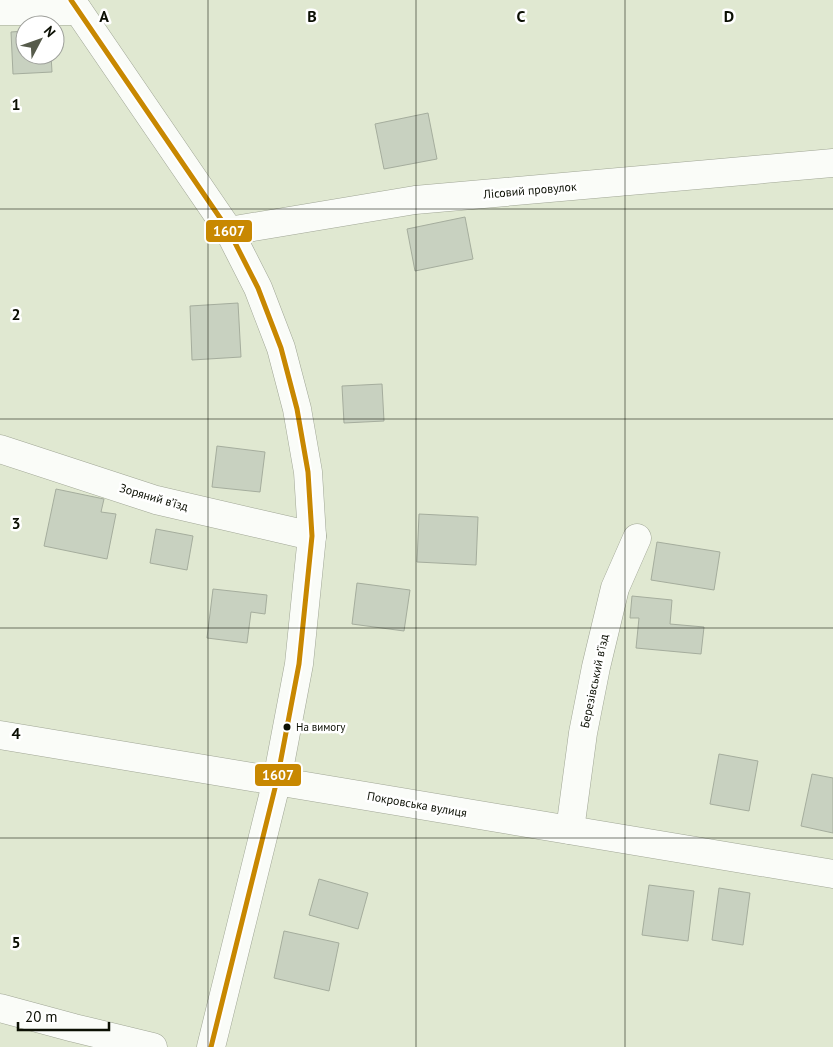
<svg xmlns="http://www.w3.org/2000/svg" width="833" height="1047" font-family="'PT Sans',sans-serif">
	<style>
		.building { fill: #c8d1c0; stroke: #a5ad9d }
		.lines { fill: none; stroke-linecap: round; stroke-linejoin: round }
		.street-casing { stroke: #a0a695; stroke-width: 29 }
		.street { stroke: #fafcf8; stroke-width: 28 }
		.bus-1-casing { stroke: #fff; stroke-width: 9 }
		.bus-1 { stroke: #c88801; stroke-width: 5 }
		.grid { fill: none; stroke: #0b0f03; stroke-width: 1; stroke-opacity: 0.55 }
		.bus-dot { fill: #0b0f03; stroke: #fff; stroke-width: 2 }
		.labels { text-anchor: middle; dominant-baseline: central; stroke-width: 5; stroke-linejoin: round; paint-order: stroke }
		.bus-label { font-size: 11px; fill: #0b0f03; stroke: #fff; text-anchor: start }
		.street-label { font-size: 12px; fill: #0b0f03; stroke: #fff }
		.grid-label { font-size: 16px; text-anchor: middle; font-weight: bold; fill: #0b0f03; stroke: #fff; stroke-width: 5; stroke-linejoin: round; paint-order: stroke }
		.line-badge { stroke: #fff; stroke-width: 2 }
		.badge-label { font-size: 14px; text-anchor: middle; font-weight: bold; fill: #fff }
	</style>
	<rect width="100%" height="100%" fill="#e0e8d1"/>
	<g class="building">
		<polygon points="25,31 25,55 51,55 52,72 13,74 11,32"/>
		<polygon points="428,113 437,159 384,169 375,124"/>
		<polygon points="465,217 473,259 415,271 407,229"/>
		<polygon points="238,303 241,357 192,360 190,306"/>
		<polygon points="382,384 384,421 344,423 342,386"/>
		<polygon points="217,446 265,452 260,492 212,487"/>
		<polygon points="56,489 104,499 101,512 116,514 107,559 44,546"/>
		<polygon points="419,514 478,517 476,565 417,562"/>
		<polygon points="156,529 193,536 187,570 150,563"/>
		<polygon points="657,542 720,552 714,590 651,580"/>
		<polygon points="357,583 410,590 404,631 352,624"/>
		<polygon points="213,589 267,595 265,614 251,612 247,643 207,638"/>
		<polygon points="632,596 672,600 670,624 704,627 701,654 636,648 639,618 630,618"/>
		<polygon points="719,754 758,761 749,811 710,804"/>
		<polygon points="812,774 833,778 833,833 801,826"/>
		<polygon points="319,879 368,893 358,929 309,915"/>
		<polygon points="649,885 694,891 688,941 642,935"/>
		<polygon points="719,888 750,893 743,945 712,940"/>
		<polygon points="284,931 339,943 329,991 274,978"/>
	</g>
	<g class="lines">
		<g class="street-casing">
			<g id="street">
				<polyline points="71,0 229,231 258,288 281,348 297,409 308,472 312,536 299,664 277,780 211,1047"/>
				<polyline points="0,11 78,11"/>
				<polyline points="229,231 415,200 833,163"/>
				<polyline points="0,449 156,500 312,536"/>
				<polyline points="0,735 833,874"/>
				<polyline points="570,830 583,733 596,667 615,588 637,538"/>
				<polyline points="0,1008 74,1028 153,1047"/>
			</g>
		</g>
		<use href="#street" class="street"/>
		<g class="bus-1-casing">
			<polyline id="bus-1" points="71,0 229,231 258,288 281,348 297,409 308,472 312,536 299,664 277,780 211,1047"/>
		</g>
		<use href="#bus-1" class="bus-1"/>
	</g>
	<path class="grid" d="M208,0V1047M416,0V1047M625,0V1047M0,209H833M0,419H833M0,628H833M0,838H833"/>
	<circle class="bus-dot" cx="287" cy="727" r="4.5"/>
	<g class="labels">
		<g class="bus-label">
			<text x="296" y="727">На вимогу</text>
		</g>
		<g class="street-label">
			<text transform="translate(530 190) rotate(-5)">Лісовий провулок</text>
			<text transform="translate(154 497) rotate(16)">Зоряний в’їзд</text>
			<text transform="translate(594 681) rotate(-78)">Березівський в’їзд</text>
			<text transform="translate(417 804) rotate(10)">Покровська вулиця</text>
		</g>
	</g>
	<g class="grid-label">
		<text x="104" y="22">A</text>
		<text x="312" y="22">B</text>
		<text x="521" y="22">C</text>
		<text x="729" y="22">D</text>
		<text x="16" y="110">1</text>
		<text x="16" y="320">2</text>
		<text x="16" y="529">3</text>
		<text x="16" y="739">4</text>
		<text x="16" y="948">5</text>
	</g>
	<g class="line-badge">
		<rect x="205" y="219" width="48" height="24" rx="5" fill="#c88801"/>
		<rect x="254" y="763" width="48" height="24" rx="5" fill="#c88801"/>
	</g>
	<g class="badge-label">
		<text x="229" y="236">1607</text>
		<text x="278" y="780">1607</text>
	</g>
	<g transform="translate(40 40) rotate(49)"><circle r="24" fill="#ffffff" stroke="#9d9f9a"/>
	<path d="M0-4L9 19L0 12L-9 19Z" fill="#565b4b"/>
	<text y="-8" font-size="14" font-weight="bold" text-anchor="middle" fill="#0b0f03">N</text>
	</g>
	<path d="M18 1022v8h91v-8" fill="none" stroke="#0b0f03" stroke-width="2.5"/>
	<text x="25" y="1022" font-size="15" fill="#0b0f03" stroke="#ffffff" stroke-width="4" paint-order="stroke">20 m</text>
</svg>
